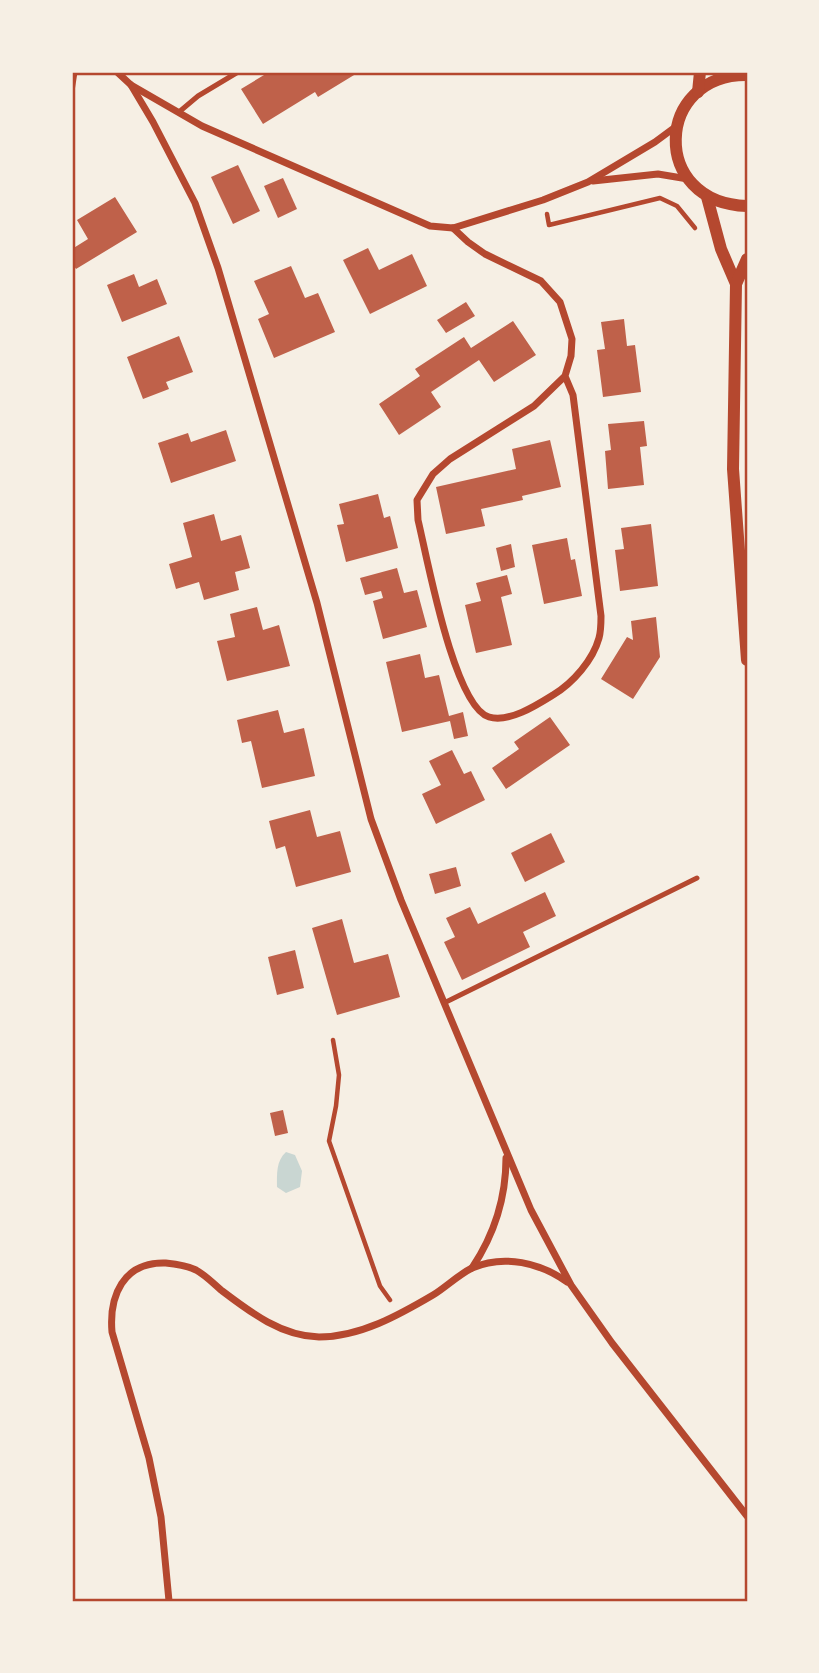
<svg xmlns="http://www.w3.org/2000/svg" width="819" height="1673" font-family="Raleway,sans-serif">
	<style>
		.water { fill: #c9d6d2 }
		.building { fill: #bf614a }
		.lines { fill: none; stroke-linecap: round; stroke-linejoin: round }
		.path { stroke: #b5482f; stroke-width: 4.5 }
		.service { stroke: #b5482f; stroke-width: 5 }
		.minor { stroke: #b5482f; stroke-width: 7 }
		.tertiary { stroke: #b5482f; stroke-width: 12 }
		.neatline { fill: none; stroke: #b5482f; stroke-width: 2.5 }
	</style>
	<rect width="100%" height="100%" fill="#f6efe4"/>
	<path class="water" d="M286,1152L295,1155L302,1171L300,1187L286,1193L277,1187C277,1174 276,1161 286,1152Z"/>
	<g class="building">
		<polygon points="269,72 303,72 305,75 310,72 359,72 318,97 315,92 263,124 241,89"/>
		<polygon points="238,165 260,211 233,224 211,177"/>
		<polygon points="283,178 297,209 278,218 264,186"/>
		<polygon points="115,197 137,232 76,269 72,263 72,249 88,239 77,220"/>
		<polygon points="368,248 379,270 412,254 427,286 370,314 343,260"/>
		<polygon points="291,266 305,298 318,293 335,332 274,358 258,319 269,314 254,281"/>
		<polygon points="134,274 139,287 157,279 167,304 122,322 107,285"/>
		<polygon points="466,302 475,316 446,333 437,320"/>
		<polygon points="624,319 627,346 635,345 641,392 603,397 597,350 605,349 601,322"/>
		<polygon points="513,321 536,355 494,382 479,360 431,392 441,407 399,435 379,404 420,376 415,369 464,337 471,348"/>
		<polygon points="179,336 193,372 166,382 169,389 143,399 127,357"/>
		<polygon points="644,421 647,446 640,447 644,485 608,489 605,451 611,450 608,424"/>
		<polygon points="226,430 236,461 171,483 158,443 188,433 191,442"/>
		<polygon points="550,440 561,487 522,496 523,500 481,509 485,526 446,534 436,487 516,469 512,449"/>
		<polygon points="378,494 384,518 390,516 398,548 346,562 337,525 344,524 339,504"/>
		<polygon points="214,514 221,541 241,535 250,568 235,572 239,590 204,600 199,582 176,589 169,564 192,557 183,523"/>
		<polygon points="651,524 658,586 620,591 615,550 624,549 621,528"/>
		<polygon points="567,538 571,560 575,559 582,596 544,604 532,545"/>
		<polygon points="511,544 515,567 501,571 496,548"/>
		<polygon points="397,568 404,593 417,590 427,627 383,639 373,601 383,598 381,591 365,595 360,578"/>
		<polygon points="507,575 512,594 501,597 512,645 476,653 465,605 481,601 476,583"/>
		<polygon points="257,607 263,630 279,625 290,666 227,681 217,641 235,637 230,614"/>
		<polygon points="656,617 660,657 633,699 601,679 627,637 633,640 631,621"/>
		<polygon points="420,654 425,678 439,675 449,716 463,712 468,736 454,739 450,721 402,732 386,662"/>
		<polygon points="278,710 284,733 304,728 315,776 262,788 251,741 242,743 237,720"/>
		<polygon points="550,717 570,745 506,789 492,768 519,749 514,742"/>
		<polygon points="452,750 464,774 471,771 485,800 436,824 422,794 441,785 429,761"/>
		<polygon points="310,810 317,837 340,831 351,872 296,887 285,846 276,849 269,821"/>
		<polygon points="551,833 565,862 525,882 511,853"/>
		<polygon points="456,867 461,886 435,894 429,874"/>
		<polygon points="545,892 556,916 523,932 530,947 462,980 444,942 455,937 446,918 470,907 478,924"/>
		<polygon points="342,919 354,963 388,954 400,997 337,1015 312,928"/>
		<polygon points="295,950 304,988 277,995 268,957"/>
		<polygon points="283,1110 288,1133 275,1136 270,1113"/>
	</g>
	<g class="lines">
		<g class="path">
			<polyline points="547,214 549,225 660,198 677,206 695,228"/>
			<polyline points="333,1040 339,1075 336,1106 329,1141 380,1286 390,1300"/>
		</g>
		<g class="service">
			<polyline points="72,91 75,72"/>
			<polyline points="179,112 198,96 238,72"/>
			<polyline points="446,1002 697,878"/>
		</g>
		<g class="minor">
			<polyline points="117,72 131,85 202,126 430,226 453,228 543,200 588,182 655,142 678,125"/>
			<polyline points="131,85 153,122 195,203 218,268 317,603 371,819 401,900 531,1210 571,1285 612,1343 747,1516"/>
			<polyline points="593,181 658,174 688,179"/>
			<path d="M453,228L468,242L485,254L541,281L560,302L572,339L571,356L565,376L573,395L601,616C601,623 601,631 599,638C593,660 573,683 553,695C537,705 509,723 489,717C454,707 427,557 418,520L417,500L433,474L450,459L534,406L565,376"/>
			<path d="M472,1268C494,1235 506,1198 506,1158"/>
			<path d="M169,1601L161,1517L149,1458L112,1332C109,1296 123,1262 165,1263C175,1264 186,1265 196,1270C205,1275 213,1283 221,1290C250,1312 281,1336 319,1337C360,1337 399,1315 433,1295C446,1287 458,1275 472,1268C504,1254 541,1263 567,1282"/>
		</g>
		<g class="tertiary">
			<path d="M747,75C655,74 649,203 747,206"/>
			<polyline points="698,92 700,72"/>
			<polyline points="707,197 721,249 736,284"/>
			<polyline points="747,259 736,284 733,469 747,660"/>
		</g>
	</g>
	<rect width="819" height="1673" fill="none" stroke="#f6efe4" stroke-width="147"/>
	<rect x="74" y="74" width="672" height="1526" class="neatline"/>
</svg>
